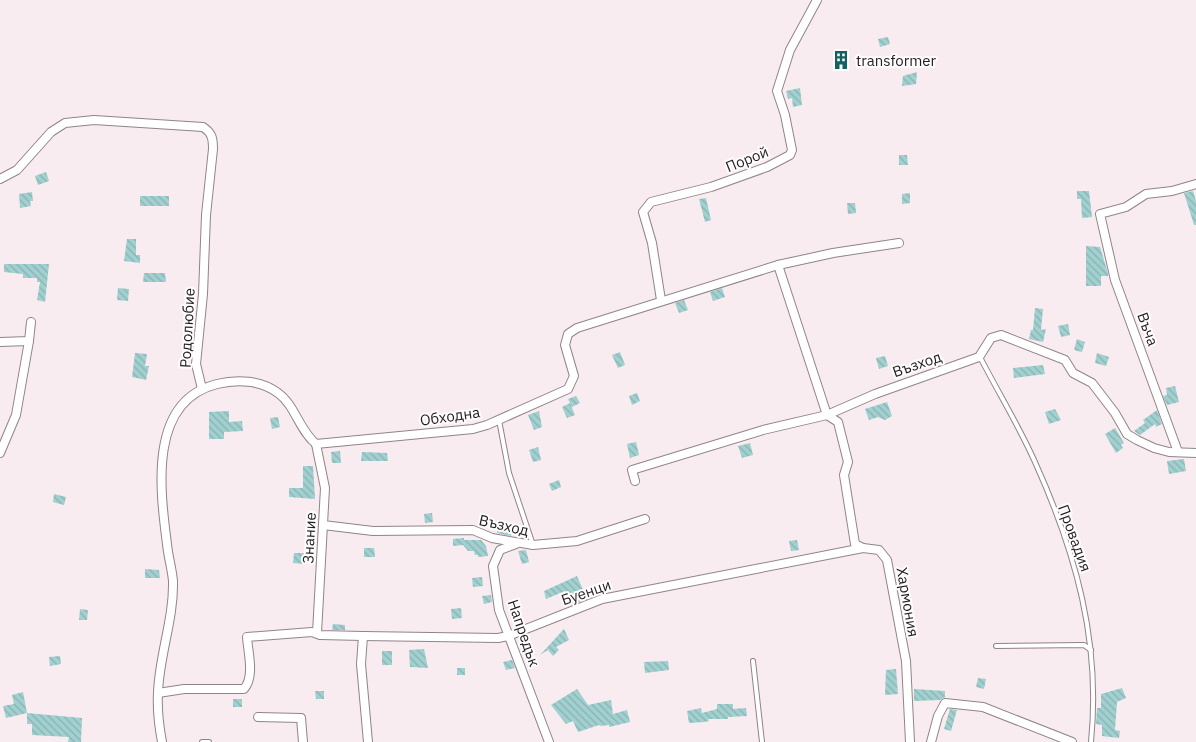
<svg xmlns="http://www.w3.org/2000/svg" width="1196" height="742" font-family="'IBM Plex Sans',sans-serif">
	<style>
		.building { fill: url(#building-back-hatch) }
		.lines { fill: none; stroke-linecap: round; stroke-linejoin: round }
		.lane-casing { stroke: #908488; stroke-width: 6 }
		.street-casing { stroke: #908488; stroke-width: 10 }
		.lane { stroke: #fff; stroke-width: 4 }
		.street { stroke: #fff; stroke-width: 8 }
		.labels { text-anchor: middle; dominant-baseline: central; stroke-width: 4; stroke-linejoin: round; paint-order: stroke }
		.poi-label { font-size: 15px; fill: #221e1f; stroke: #fffcfd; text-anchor: start }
		.street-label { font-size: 15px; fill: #221e1f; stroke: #fffcfd }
	</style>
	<defs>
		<pattern id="building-back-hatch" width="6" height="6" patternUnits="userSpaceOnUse" patternTransform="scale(1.25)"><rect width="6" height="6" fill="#a0d0cf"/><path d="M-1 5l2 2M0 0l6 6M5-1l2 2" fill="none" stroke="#8ab2b1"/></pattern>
	</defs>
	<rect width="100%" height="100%" fill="#f9ecf0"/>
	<g class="building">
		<polygon points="888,37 890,44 880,47 878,39"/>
		<polygon points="917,72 916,84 902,86 903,76"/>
		<polygon points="800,88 802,105 793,107 792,98 788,99 786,91"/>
		<polygon points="899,155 907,155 908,165 899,165"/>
		<polygon points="46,172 49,181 38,185 35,176"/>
		<polygon points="1077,191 1089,191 1092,217 1082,218 1081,199 1077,199"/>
		<polygon points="1193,191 1196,201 1196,225 1194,225 1184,193"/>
		<polygon points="32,192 33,201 30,201 31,206 20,208 19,194"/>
		<polygon points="910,193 910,203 902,204 902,194"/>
		<rect x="140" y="196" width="29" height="10"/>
		<polygon points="706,198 711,220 705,222 699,199"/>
		<polygon points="847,203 855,203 856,213 848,214"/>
		<polygon points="127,239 136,239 136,255 140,255 140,263 124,261"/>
		<polygon points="1086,246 1100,247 1108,273 1108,276 1101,276 1101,286 1086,286"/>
		<polygon points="4,264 49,264 45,302 37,300 40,282 37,282 37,278 23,278 23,274 4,272"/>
		<polygon points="144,273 165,273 166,282 143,282"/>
		<polygon points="118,288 129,289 128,301 117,300"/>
		<polygon points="722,288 725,297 713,301 710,292"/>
		<polygon points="684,300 688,310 679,313 675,303"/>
		<polygon points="1035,308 1043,309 1041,330 1046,329 1043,342 1029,339 1031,330 1033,330"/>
		<polygon points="1068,324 1070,335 1061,337 1058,326"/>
		<polygon points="1077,339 1085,342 1082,352 1074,350"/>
		<polygon points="620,352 625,365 618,368 612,355"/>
		<polygon points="135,353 147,354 145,366 149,366 146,380 132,377"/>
		<polygon points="1097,353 1109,357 1106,366 1095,363"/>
		<polygon points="885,356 888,366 879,369 876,358"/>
		<polygon points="1043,365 1045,374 1014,378 1013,368"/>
		<polygon points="1175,386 1179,402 1167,405 1163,396 1167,395 1166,388"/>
		<polygon points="637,393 640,401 632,405 629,396"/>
		<polygon points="576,396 580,403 572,407 568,399"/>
		<polygon points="887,402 892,416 885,420 878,417 869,420 865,409"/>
		<polygon points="570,403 575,415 567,418 562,407"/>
		<polygon points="1055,409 1061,420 1049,424 1045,412"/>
		<polygon points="1157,410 1162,424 1156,427 1155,424 1140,435 1134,431 1145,423 1143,420"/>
		<polygon points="229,411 229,422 242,421 243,431 224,432 224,439 209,439 209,412"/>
		<polygon points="539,411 542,427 534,430 528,415"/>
		<polygon points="278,417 280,427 272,429 270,418"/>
		<polygon points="1115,428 1124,443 1121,445 1123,448 1116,453 1105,434"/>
		<polygon points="636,442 639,455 630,458 627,444"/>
		<polygon points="750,443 753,455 742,458 738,446"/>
		<polygon points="538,447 541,460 533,462 529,450"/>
		<polygon points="340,451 341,463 332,463 331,452"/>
		<polygon points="362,452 387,453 388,461 361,461"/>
		<polygon points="1184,459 1186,471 1169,474 1167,461"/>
		<polygon points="303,466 313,466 315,499 289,497 289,488 303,488"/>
		<polygon points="559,480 561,487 552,491 549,484"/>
		<polygon points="54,494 66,497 64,505 53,502"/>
		<polygon points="432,513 433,522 425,523 424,514"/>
		<polygon points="499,523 513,524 511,536 497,533"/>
		<polygon points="464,538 464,540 481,540 486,546 488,556 478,557 478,555 475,555 474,551 468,551 463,545 453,546 453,539"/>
		<polygon points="797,540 799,550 791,551 789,541"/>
		<polygon points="364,548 374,548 375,557 364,557"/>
		<polygon points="526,550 529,562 522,564 518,551"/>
		<polygon points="294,553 306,553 305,564 293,563"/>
		<polygon points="145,569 159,570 160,578 145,578"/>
		<polygon points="577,576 587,599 570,605 565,591 546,599 544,591"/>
		<polygon points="482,577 483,586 473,587 472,578"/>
		<polygon points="491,595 492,602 484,604 482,596"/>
		<polygon points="461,608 462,618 452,619 451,609"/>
		<polygon points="80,609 88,610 87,620 79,620"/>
		<polygon points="333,624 345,625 345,630 332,630"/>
		<polygon points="564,629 569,640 556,647 559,650 553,656 548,650 540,655"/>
		<polygon points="424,649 428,668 410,667 409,650"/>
		<rect x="382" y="651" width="10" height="14"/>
		<polygon points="60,656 61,664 50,666 49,657"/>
		<polygon points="512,660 515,668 506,670 503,662"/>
		<polygon points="668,661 669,670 645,673 644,662"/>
		<rect x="457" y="668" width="8" height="7"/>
		<polygon points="896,669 898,694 885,695 886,670"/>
		<polygon points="978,678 986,679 984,689 976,687"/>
		<polygon points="1122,688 1126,698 1117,702 1115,730 1120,731 1119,738 1102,736 1102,725 1096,724 1097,708 1101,708 1101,694"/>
		<polygon points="577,689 588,705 611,700 613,714 627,710 630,722 609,727 609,725 600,726 599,725 578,732 573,721 566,724 551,705"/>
		<polygon points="914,689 945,691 945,697 940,700 914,701"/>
		<polygon points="315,691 324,691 324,699 316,699"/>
		<polygon points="23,692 27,713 6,718 3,706 14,704 12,695"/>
		<rect x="233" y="699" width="9" height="8"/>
		<polygon points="717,704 733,704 733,709 746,708 747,716 728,717 728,719 708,719 709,721 704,722 689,723 687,711 701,708 702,713 717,709"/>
		<polygon points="950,709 957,710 951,731 944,729"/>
		<polygon points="27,713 82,718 81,742 68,742 69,737 32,735 32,724 27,724"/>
	</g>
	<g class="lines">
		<g class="lane-casing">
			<g id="lane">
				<path d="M980,357C998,392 1019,426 1035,462C1076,553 1101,642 1091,742"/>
				<polyline points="499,420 509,473 533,545"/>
				<polyline points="996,646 1084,645 1091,650"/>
				<polyline points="753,661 762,742"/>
				<polyline points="202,742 209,742"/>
			</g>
		</g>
		<g class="street-casing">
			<g id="street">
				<path d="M0,179L17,170L51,132L65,123L94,120L203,127C212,133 213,138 213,149L206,215L203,294L196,364L202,389"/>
				<polyline points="778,265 827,415 838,422 848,462 844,475 855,544 863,548 879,550 887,560 906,661 910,742"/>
				<polyline points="661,300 652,243 643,212 651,202 711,187 767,167 790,155 792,150 785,115 777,91 790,50 817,0"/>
				<polyline points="0,342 29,341 31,322"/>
				<polyline points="316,444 325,488 317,633"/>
				<polyline points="1178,452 1115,280 1100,214 1126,207 1146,194 1172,191 1196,184"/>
				<polyline points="0,453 16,415 29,341"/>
				<polyline points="635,481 632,470 763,430 827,415 875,394 979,357 991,338 1001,335 1065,360 1073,373 1092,383 1115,413 1127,434 1137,440 1154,448 1169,452 1196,453"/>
				<polyline points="323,525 373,531 473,530 492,538 533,545 577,541 645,519"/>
				<polyline points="516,544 500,550 493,566 499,610 549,742"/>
				<polyline points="363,636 361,664 368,742"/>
				<path d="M158,693L184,689H244C255,676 248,653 247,637L312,632L320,635L363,636L498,638L508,636L602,599L863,548"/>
				<polyline points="258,717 301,718 303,742"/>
				<path d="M162,742C159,726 157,710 158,693C159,656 174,619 173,581C172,569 168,556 167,544C160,490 148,401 217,384C237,379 261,380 278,393C295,405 299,430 316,444L473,429L487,425L568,389L574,376L565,345L568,334L577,328L778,265L833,253L899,243"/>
				<polyline points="931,742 938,716 945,703 983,707 1072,742"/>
			</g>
		</g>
		<use href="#lane" class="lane"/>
		<use href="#street" class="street"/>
	</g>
	<defs>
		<g id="building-bare" transform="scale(1.5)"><path d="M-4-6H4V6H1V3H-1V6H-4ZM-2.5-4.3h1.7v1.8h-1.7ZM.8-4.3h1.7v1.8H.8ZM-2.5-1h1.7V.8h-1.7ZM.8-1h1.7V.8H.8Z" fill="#126261" stroke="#fffcfd" stroke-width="2.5" paint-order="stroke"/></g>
	</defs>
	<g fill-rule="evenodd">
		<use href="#building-bare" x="841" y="60"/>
	</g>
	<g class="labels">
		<g class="poi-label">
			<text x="856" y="60">transformer</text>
		</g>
		<g class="street-label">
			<text transform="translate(747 159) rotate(-22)">Порой</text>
			<text transform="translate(187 328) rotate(-87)">Родолюбие</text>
			<text transform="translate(1148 329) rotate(70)">Въча</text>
			<text transform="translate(917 364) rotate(-19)">Възход</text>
			<text transform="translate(450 416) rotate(-8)">Обходна</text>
			<text transform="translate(504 525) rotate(13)">Възход</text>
			<text transform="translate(309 538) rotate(-87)">Знание</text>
			<text transform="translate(1075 538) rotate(70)">Провадия</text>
			<text transform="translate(586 592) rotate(-19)">Буенци</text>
			<text transform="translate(908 602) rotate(80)">Хармония</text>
			<text transform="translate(524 633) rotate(71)">Напредък</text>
		</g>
	</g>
</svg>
